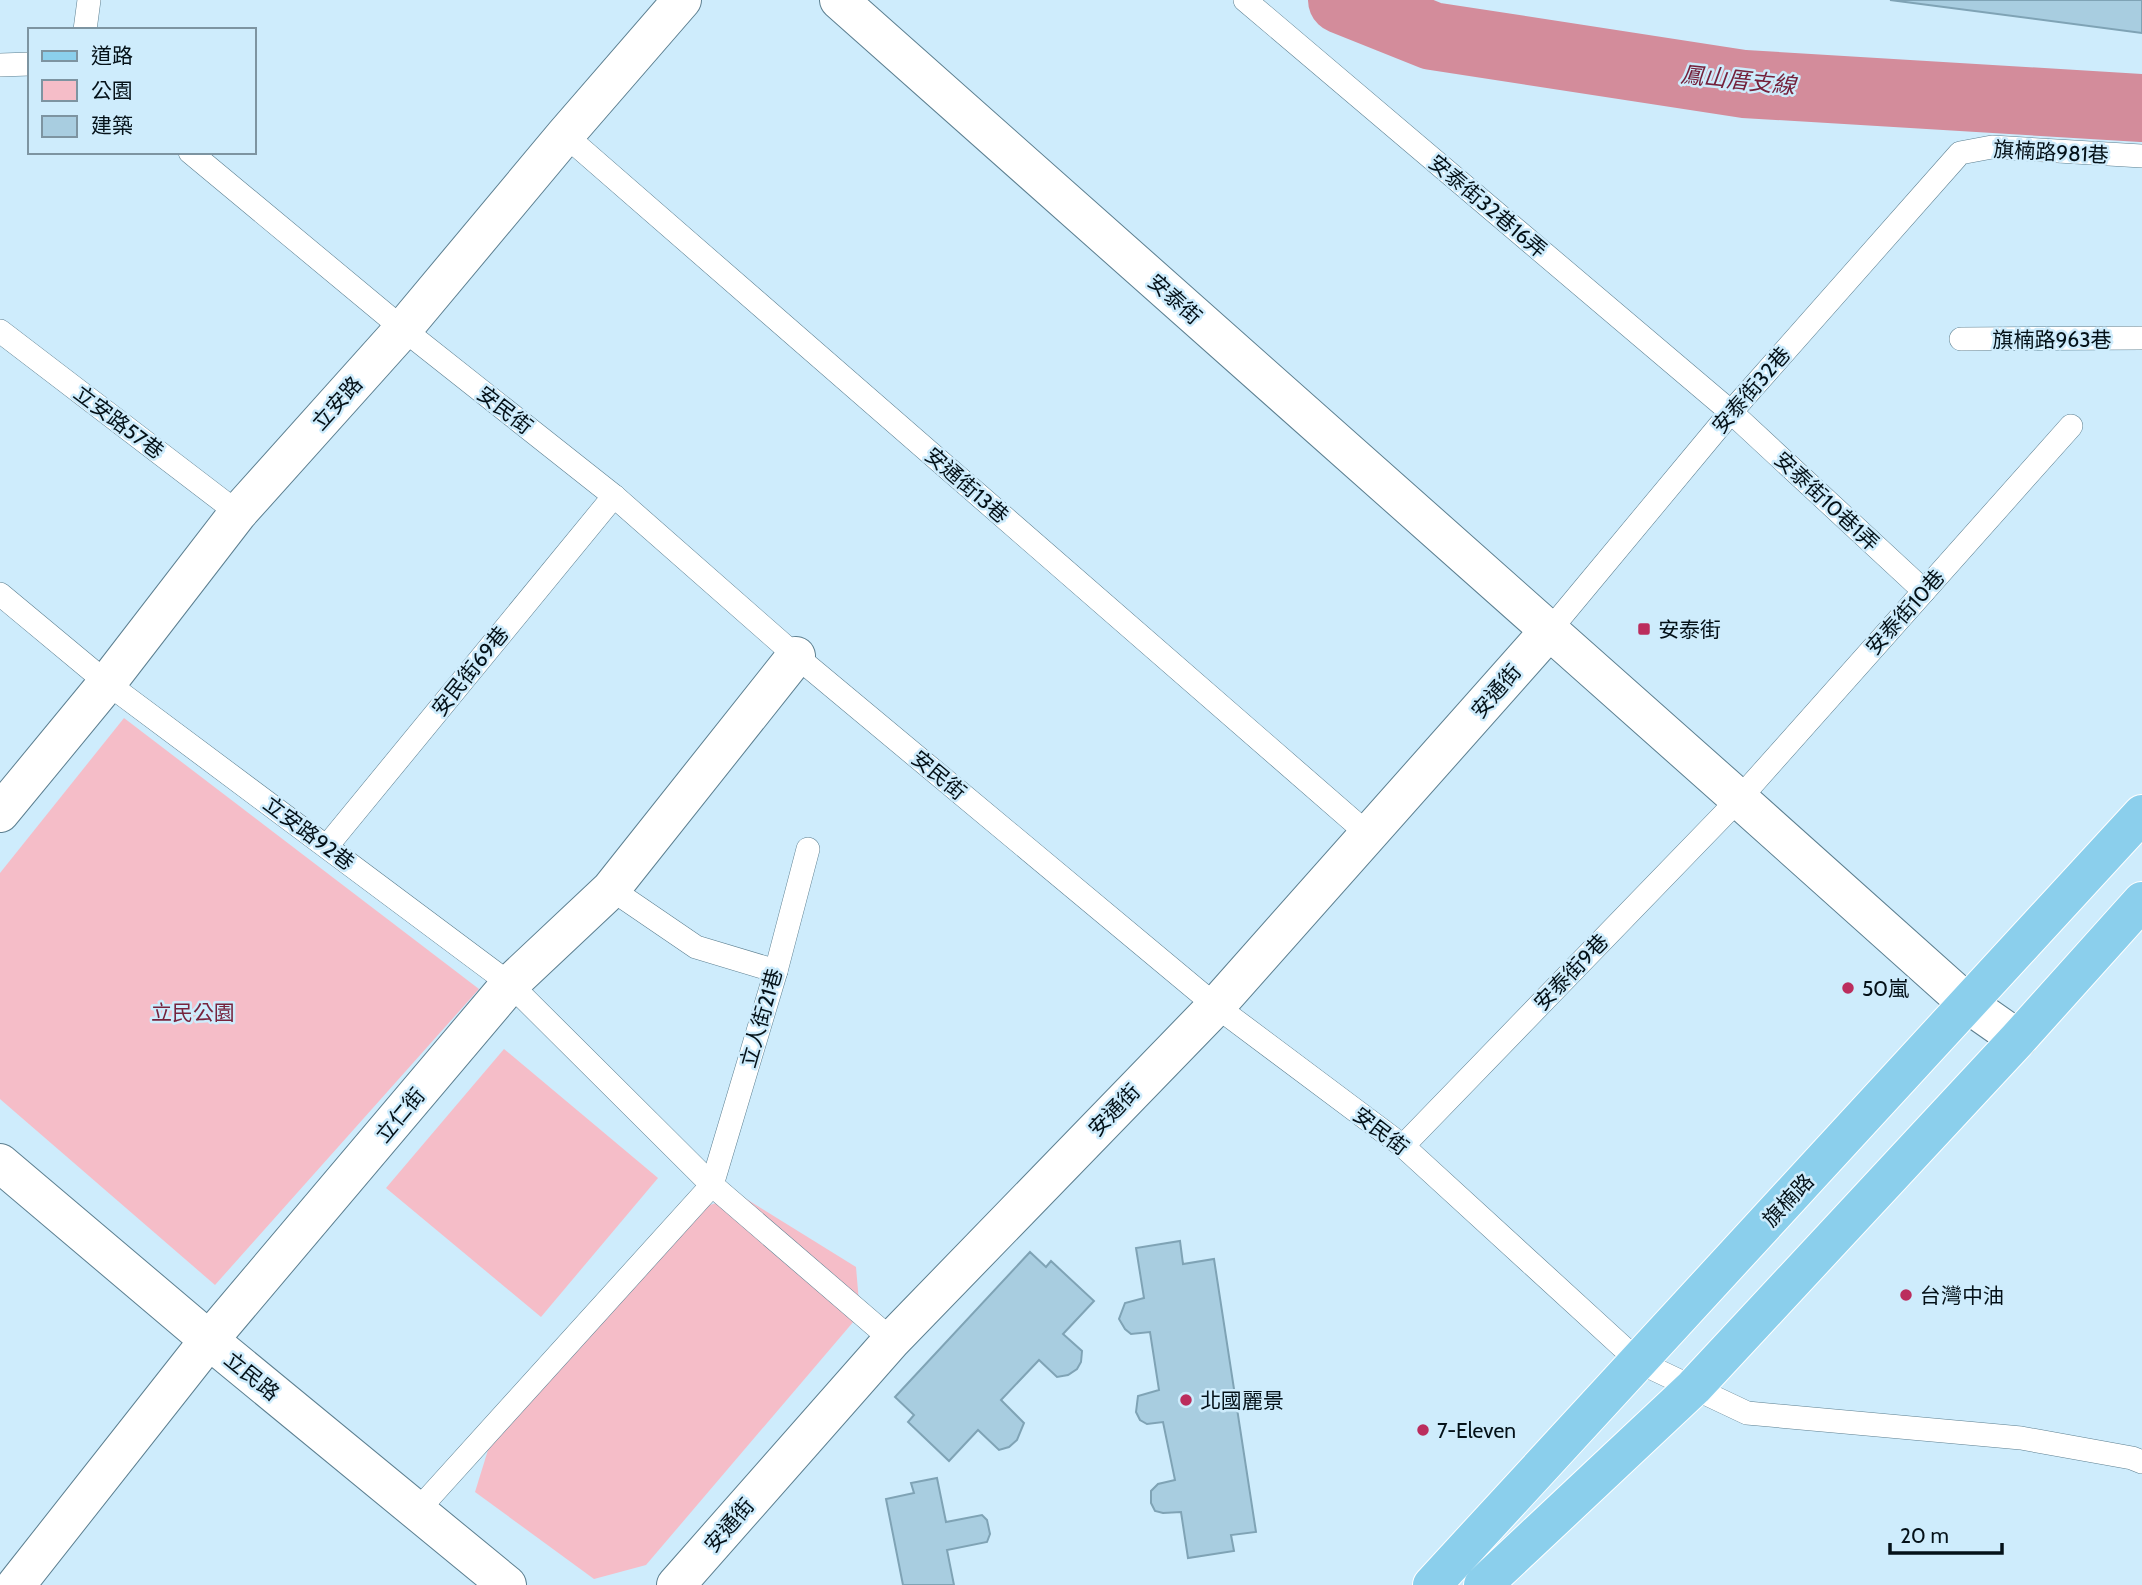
<svg xmlns="http://www.w3.org/2000/svg" width="2142" height="1585" font-family="Cabin,'Noto Sans TC',sans-serif">
	<style>
		.green { fill: #f5bdc8 }
		.lines { fill: none; stroke-linecap: round; stroke-linejoin: round }
		.river { stroke: #d38c9b; stroke-width: 68 }
		.building { fill: #a8cde0; stroke: #7fa3b5; stroke-width: 2 }
		.service-casing { stroke: #5c7f90; stroke-width: 24 }
		.minor-casing { stroke: #5c7f90; stroke-width: 40 }
		.primary-casing { stroke: #fff; stroke-width: 40 }
		.service { stroke: #fff; stroke-width: 23 }
		.minor { stroke: #fff; stroke-width: 38 }
		.primary { stroke: #8bcfec; stroke-width: 38 }
		.poi-dot { fill: #bb2d5d; stroke: #ceecfc; stroke-width: 2.5 }
		.labels { text-anchor: middle; dominant-baseline: central; stroke-width: 5; stroke-linejoin: round; paint-order: stroke }
		.street-label { font-size: 21px; fill: #041118; stroke: #ceecfc }
		.poi-label { font-size: 21px; fill: #041118; stroke: #ceecfc; text-anchor: start }
		.park-label { font-size: 21px; fill: #76233d; stroke: #ceecfc }
		.water-label { font-size: 23px; font-style: italic; fill: #74213b; stroke: #ceecfc }
	</style>
	<rect width="100%" height="100%" fill="#ceecfc"/>
	<g class="green">
		<polygon points="124,718 479,989 215,1285 0,1099 0,873"/>
		<polygon points="504,1049 658,1178 541,1317 386,1188"/>
		<polygon points="740,1195 856,1267 860,1314 646,1565 594,1579 475,1492 488,1450 698,1209"/>
	</g>
	<g class="lines">
		<polyline class="river" points="1342,0 1432,36 1744,84 2142,108"/>
	</g>
	<g class="building">
		<polygon points="1890,0 2142,0 2142,33"/>
		<polygon points="1180,1241 1183,1264 1214,1259 1256,1532 1231,1535 1234,1551 1188,1558 1181,1512 1163,1513 1155,1511 1151,1503 1151,1491 1158,1484 1175,1480 1163,1422 1147,1424 1140,1420 1136,1412 1138,1396 1159,1390 1150,1332 1131,1334 1125,1329 1119,1319 1125,1303 1144,1298 1136,1248"/>
		<polygon points="1030,1252 1046,1267 1051,1261 1094,1301 1063,1334 1082,1351 1081,1362 1077,1369 1068,1375 1057,1377 1039,1360 1001,1400 1024,1423 1017,1440 1009,1447 999,1450 978,1430 949,1461 908,1422 914,1415 895,1397"/>
		<polygon points="937,1478 946,1522 982,1515 987,1520 990,1534 987,1542 947,1550 954,1585 903,1585 886,1499 914,1493 911,1483"/>
	</g>
	<g class="lines">
		<g class="service-casing">
			<g id="service">
				<polyline points="1245,0 1731,412 1924,591"/>
				<polyline points="85,30 89,0"/>
				<polyline points="0,65 30,64"/>
				<polyline points="565,135 1369,835"/>
				<polyline points="190,152 403,329 614,496 796,656 1216,1006 1403,1146 1639,1362 1747,1413 2021,1438 2132,1458 2142,1462"/>
				<polyline points="0,331 238,513"/>
				<polyline points="1961,339 2142,338"/>
				<polyline points="0,594 107,683 510,984 712,1185 892,1340"/>
				<polyline points="1549,631 1731,412 1960,153 1992,147 2142,156"/>
				<polyline points="327,846 614,496"/>
				<polyline points="611,889 696,947 776,971"/>
				<polyline points="1403,1146 1739,799 2071,426"/>
				<polyline points="417,1511 712,1185 776,971 808,849"/>
			</g>
		</g>
		<g class="minor-casing">
			<g id="minor">
				<polyline points="839,0 1739,799 1968,1004 2018,1039"/>
				<polyline points="0,813 107,683 238,513 403,329 565,135 682,0"/>
				<polyline points="0,1163 209,1340 507,1585"/>
				<polyline points="16,1585 209,1340 510,984 611,889 796,656"/>
				<polyline points="676,1585 892,1340 1216,1006 1549,631"/>
			</g>
		</g>
		<g class="primary-casing">
			<g id="primary">
				<polyline points="1432,1585 2142,814"/>
				<polyline points="1483,1585 1694,1387 2018,1039 2142,901"/>
			</g>
		</g>
		<use href="#service" class="service"/>
		<use href="#minor" class="minor"/>
		<use href="#primary" class="primary"/>
	</g>
	<g class="poi-dot">
		<rect x="1637" y="622" width="14" height="14" rx="3.5"/>
		<circle cx="1848" cy="988" r="7"/>
		<circle cx="1906" cy="1295" r="7"/>
		<circle cx="1186" cy="1400" r="7"/>
		<circle cx="1423" cy="1430" r="7"/>
	</g>
	<g class="labels">
		<g class="street-label">
			<text transform="translate(2051 152) rotate(3)">旗楠路981巷</text>
			<text transform="translate(1488 206) rotate(40)">安泰街32巷16弄</text>
			<text transform="translate(1175 299) rotate(42)">安泰街</text>
			<text x="2052" y="339">旗楠路963巷</text>
			<text transform="translate(1751 390) rotate(-49)">安泰街32巷</text>
			<text transform="translate(337 403) rotate(-48)">立安路</text>
			<text transform="translate(505 410) rotate(38)">安民街</text>
			<text transform="translate(119 422) rotate(37)">立安路57巷</text>
			<text transform="translate(967 485) rotate(41)">安通街13巷</text>
			<text transform="translate(1827 501) rotate(43)">安泰街10巷1弄</text>
			<text transform="translate(1905 612) rotate(-48)">安泰街10巷</text>
			<text transform="translate(470 671) rotate(-51)">安民街69巷</text>
			<text transform="translate(1496 691) rotate(-49)">安通街</text>
			<text transform="translate(939 775) rotate(40)">安民街</text>
			<text transform="translate(309 833) rotate(37)">立安路92巷</text>
			<text transform="translate(1571 972) rotate(-46)">安泰街9巷</text>
			<text transform="translate(761 1018) rotate(-74)">立人街21巷</text>
			<text transform="translate(1114 1110) rotate(-46)">安通街</text>
			<text transform="translate(400 1115) rotate(-50)">立仁街</text>
			<text transform="translate(1381 1131) rotate(38)">安民街</text>
			<text transform="translate(1788 1200) rotate(-47)">旗楠路</text>
			<text transform="translate(252 1376) rotate(39)">立民路</text>
			<text transform="translate(729 1525) rotate(-49)">安通街</text>
		</g>
		<g class="poi-label">
			<text x="1658" y="629">安泰街</text>
			<text x="1862" y="988">50嵐</text>
			<text x="1920" y="1295">台灣中油</text>
			<text x="1200" y="1400">北國麗景</text>
			<text x="1437" y="1430">7-Eleven</text>
		</g>
		<g class="park-label">
			<text x="193" y="1012">立民公園</text>
		</g>
		<g class="water-label">
			<text transform="translate(1738 80) rotate(6)">鳳山厝支線</text>
		</g>
	</g>
	<rect x="28" y="28" width="228" height="126" fill="#ceecfc" stroke="#7d94a1" stroke-width="2"/>
	<rect x="42" y="51" width="35" height="10" fill="#8bcfec" stroke="#7d94a1" stroke-width="2"/>
	<text x="91" y="63" font-size="21" fill="#041118">道路</text>
	<rect x="42" y="80" width="35" height="21" fill="#f5bdc8" stroke="#7d94a1" stroke-width="2"/>
	<text x="91" y="98" font-size="21" fill="#041118">公園</text>
	<rect x="42" y="116" width="35" height="21" fill="#a8cde0" stroke="#7d94a1" stroke-width="2"/>
	<text x="91" y="133" font-size="21" fill="#041118">建築</text>
	<path d="M1890 1543v10h112v-10" fill="none" stroke="#041118" stroke-width="3.5"/>
	<text x="1900" y="1543" font-size="21" fill="#041118" stroke="#ceecfc" stroke-width="5" paint-order="stroke">20 m</text>
</svg>
